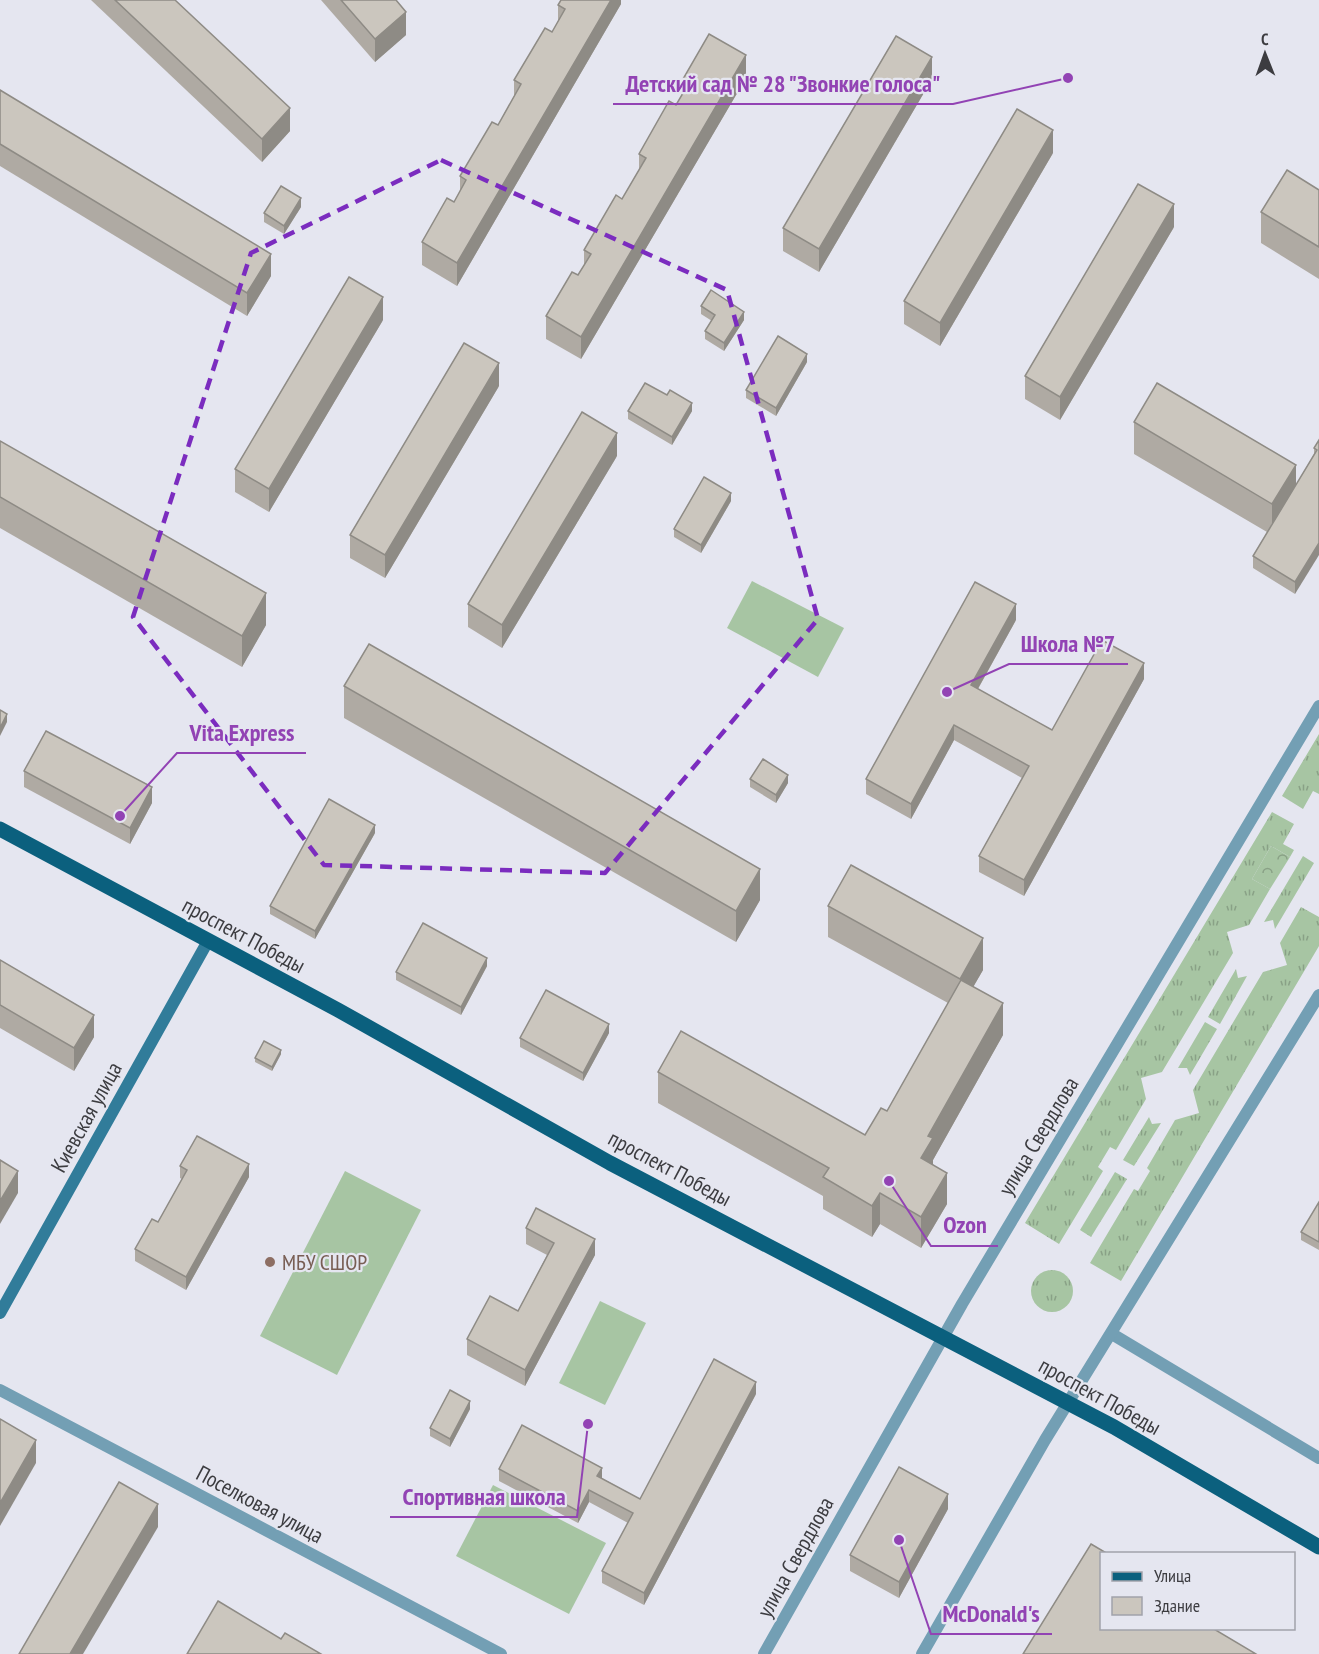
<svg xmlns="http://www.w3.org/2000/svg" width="1319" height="1654" font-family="'PT Sans Narrow',sans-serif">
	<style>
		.grass { fill: url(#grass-tufts) }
		.forest { fill: url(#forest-crowns) }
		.pitch { fill: #a7c5a3 }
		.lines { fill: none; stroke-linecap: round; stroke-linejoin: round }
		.minor { stroke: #739fb4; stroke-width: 12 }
		.secondary { stroke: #317c9a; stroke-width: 12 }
		.primary { stroke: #0b607e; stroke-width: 15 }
		.wall { fill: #afaaa3 }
		.shaded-wall { fill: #8e8b85 }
		.building { fill: #cbc6be; stroke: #8e8b85; stroke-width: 1.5 }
		.marked { fill: none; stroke: #7b2cbf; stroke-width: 4.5; stroke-dasharray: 12 8; stroke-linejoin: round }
		.education-dot { fill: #8d6e63; stroke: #e5e6f0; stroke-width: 2 }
		.labels { text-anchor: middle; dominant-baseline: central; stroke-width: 4.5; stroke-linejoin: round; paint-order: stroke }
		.street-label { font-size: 22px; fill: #3c3c40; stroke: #e5e6f0 }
		.education-label { font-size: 22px; fill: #785e54; stroke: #e5e6f0; text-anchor: start }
		.leader { fill: none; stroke: #9243b4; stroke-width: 2 }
		.callout-dot { fill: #9243b4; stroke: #e5e6f0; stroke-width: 2 }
		.callout-label { font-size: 24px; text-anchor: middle; font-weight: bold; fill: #9243b4; stroke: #e5e6f0; stroke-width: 4.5; stroke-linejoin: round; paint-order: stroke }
	</style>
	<defs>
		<pattern id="grass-tufts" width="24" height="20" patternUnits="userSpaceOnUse" patternTransform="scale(1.5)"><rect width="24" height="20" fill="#a7c5a3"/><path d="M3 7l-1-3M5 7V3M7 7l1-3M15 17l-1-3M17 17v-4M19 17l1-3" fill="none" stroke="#89a186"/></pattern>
		<pattern id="forest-crowns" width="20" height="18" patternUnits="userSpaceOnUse" patternTransform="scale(1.5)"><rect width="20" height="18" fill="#a7c5a3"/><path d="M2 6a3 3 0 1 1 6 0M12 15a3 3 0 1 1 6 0" fill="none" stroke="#89a186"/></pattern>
	</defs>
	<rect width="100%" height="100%" fill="#e5e6f0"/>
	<g class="grass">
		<polygon points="1319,734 1319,794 1313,791 1303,809 1282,796"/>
		<polygon points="1272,812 1294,824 1283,844 1294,850 1290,857 1271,846 1252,879 1270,889 1249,925 1227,932 1233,953 1162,1072 1141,1078 1146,1099 1116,1150 1110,1147 1098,1167 1103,1171 1059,1244 1025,1223"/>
		<polygon points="1303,856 1314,863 1275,929 1273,920 1264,922"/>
		<polygon points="1301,907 1319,917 1319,946 1121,1281 1090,1263 1134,1189 1138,1191 1150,1171 1147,1168 1175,1120 1199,1113 1193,1090 1263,972 1287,965 1280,943"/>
		<polygon points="1236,969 1238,978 1247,976 1220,1024 1208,1017"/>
		<polygon points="1205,1022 1217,1029 1190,1075 1187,1068 1178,1068"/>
		<polygon points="1149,1117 1152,1124 1161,1123 1134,1166 1123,1160"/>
		<polygon points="1115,1172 1127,1179 1091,1237 1080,1230"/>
		<circle cx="1052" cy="1291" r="21"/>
	</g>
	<polygon class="forest" points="1271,846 1290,857 1270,889 1252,879"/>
	<g class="pitch">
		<polygon points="752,581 844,628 818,677 727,628"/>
		<polygon points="345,1171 421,1210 337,1375 260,1336"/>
		<polygon points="600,1301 646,1323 605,1405 559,1383"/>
		<polygon points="493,1485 606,1543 569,1614 456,1556"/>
	</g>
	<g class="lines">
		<g class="minor">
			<polyline points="1112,1334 1319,1458"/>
			<polyline points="0,1390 501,1654"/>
			<polyline points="764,1654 962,1304 1319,706"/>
			<polyline points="922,1654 1045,1440 1319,995"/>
		</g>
		<polyline class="secondary" points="0,1313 208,941"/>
		<polyline class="primary" points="0,829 338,1010 610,1163 1114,1427 1319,1547"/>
	</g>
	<g class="wall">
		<polygon points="91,0 175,0 290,131 262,162"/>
		<polygon points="321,0 396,0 406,35 375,62"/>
		<polygon points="621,0 621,4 457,286 422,265 422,242 454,202 460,191 460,176 498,125 514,96 514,80 552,32 558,21 558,5"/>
		<polygon points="746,78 581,359 546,339 546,316 578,275 584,265 584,250 622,199 639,170 639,154 676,105 683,95 683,79"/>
		<polygon points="932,79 819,272 783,251 783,228"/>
		<polygon points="0,90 271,276 247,316 0,166"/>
		<polygon points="1053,153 940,346 904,324 904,301"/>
		<polygon points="1319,190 1319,279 1261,243 1261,212"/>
		<polygon points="301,207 284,234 264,222 264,213"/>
		<polygon points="1174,227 1060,420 1025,399 1025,376"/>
		<polygon points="701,306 744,320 724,351 705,339 705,331 712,321 701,314"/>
		<polygon points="383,320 269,512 235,492 235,469"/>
		<polygon points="807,362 776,416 746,398 746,390"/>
		<polygon points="499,386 385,578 350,558 350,535"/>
		<polygon points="628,411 692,411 672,445 628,419"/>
		<polygon points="1134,422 1296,485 1314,454 1314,448 1319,440 1295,594 1253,568 1253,556 1267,532 1134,454"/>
		<polygon points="0,441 266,625 242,667 0,528"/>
		<polygon points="617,456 502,648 468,627 468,604"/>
		<polygon points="731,501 701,553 674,537 674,529"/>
		<polygon points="1016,620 978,689 1052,730 1144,679 1024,896 979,872 979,856 1022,778 954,740 911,819 866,794 866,779"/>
		<polygon points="344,686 760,900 736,942 344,718"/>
		<polygon points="24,771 152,803 130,844 24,787"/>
		<polygon points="750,779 788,783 776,803 750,787"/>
		<polygon points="375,833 315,939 270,914 270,906"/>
		<polygon points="828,906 983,970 973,987 1003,1035 933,1160 933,1164 947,1204 921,1248 880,1224 872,1237 823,1209 823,1196 658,1103 658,1072 865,1135 887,1111 948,1003 828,937"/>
		<polygon points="0,960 94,1037 74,1071 0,1028"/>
		<polygon points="487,966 461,1015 396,980 396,972"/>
		<polygon points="609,1033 583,1081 520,1047 520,1038"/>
		<polygon points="281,1054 272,1071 255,1062 255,1058"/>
		<polygon points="180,1166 249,1177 186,1290 135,1261 135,1249 158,1222 182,1179 180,1178"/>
		<polygon points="1319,1202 1319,1250 1301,1240 1301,1232"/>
		<polygon points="526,1228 595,1255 525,1386 467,1355 467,1339 518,1311 547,1255 526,1244"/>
		<polygon points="756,1394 644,1605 602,1583 602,1571 628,1523 589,1502 578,1523 499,1481 499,1469 602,1478 640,1499"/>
		<polygon points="470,1409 450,1447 430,1436 430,1428"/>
		<polygon points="948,1509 899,1598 850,1571 850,1555"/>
	</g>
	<g class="shaded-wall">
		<polygon points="611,0 621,0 621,4 457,286 457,263"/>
		<polygon points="406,12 406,35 375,62 375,39"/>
		<polygon points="746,55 746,78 581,359 581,337"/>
		<polygon points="932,57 932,79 819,272 819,249"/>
		<polygon points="290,108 290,131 262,162 262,139"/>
		<polygon points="1053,130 1053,153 940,346 940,323"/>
		<polygon points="301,198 301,207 284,234 284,226"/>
		<polygon points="1174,204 1174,227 1060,420 1060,397"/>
		<polygon points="271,254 271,276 247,316 247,293"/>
		<polygon points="383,297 383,320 269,512 269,489"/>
		<polygon points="744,312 744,320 724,351 724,343"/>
		<polygon points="807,354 807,362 776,416 776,408"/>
		<polygon points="499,363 499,386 385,578 385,555"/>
		<polygon points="692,403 692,411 672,445 672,437"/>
		<polygon points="617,433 617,456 502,648 502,625"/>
		<polygon points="1296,465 1296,496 1272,536 1272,504"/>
		<polygon points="731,493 731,501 701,553 701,545"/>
		<polygon points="1319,543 1319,555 1295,594 1295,582"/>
		<polygon points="266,593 266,625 242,667 242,636"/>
		<polygon points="1016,604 1016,620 971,701 971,685"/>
		<polygon points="1144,663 1144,679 1024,896 1024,880"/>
		<polygon points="7,714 7,722 0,736 0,728"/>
		<polygon points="954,725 954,740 911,819 911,804"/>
		<polygon points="788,775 788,783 776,803 776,795"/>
		<polygon points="152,787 152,803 130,844 130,828"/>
		<polygon points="375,825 375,833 315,939 315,931"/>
		<polygon points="760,869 760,900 736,942 736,911"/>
		<polygon points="983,938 983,970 960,1010 960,979"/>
		<polygon points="487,958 487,966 461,1015 461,1007"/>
		<polygon points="1003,1003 1003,1035 933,1160 933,1170 921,1158 928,1136"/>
		<polygon points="94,1015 94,1037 74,1071 74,1048"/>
		<polygon points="609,1024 609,1033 583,1081 583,1073"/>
		<polygon points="281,1050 281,1054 272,1071 272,1067"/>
		<polygon points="249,1164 249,1177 186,1290 186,1277"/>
		<polygon points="18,1171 18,1193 0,1224 0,1201"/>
		<polygon points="947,1173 947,1204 921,1248 921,1217"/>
		<polygon points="880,1193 880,1224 872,1237 872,1206"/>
		<polygon points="595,1239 595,1255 525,1386 525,1370"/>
		<polygon points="756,1382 756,1394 644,1605 644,1593"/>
		<polygon points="470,1401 470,1409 450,1447 450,1439"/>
		<polygon points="36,1440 36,1463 0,1526 0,1503"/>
		<polygon points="602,1468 602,1480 597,1476"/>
		<polygon points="589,1490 589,1502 578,1523 578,1511"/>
		<polygon points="948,1494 948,1509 899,1598 899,1582"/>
		<polygon points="158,1504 158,1527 83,1654 70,1654"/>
	</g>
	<g class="building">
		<polygon points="115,0 175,0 290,108 262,139"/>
		<polygon points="341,0 396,0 406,12 375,39"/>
		<polygon points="561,0 611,0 457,263 422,242 447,198 454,202 466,180 460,176 492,122 498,125 521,84 514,80 545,28 552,32 565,9 558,5"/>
		<polygon points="709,34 746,55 581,337 546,316 572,272 578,275 591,254 584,250 616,195 622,199 646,158 639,154 669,101 676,105 689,83 683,79"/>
		<polygon points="896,36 932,57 819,249 783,228"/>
		<polygon points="0,90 271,254 247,293 0,144"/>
		<polygon points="1017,109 1053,130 940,323 904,301"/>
		<polygon points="1287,170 1319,190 1319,247 1261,212"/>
		<polygon points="1138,184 1174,204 1060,397 1025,376"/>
		<polygon points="281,186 301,198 284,226 264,213"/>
		<polygon points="349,277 383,297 269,489 235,469"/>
		<polygon points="711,290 744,312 724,343 705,331 715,315 701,306"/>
		<polygon points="778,336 807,354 776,408 746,390"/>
		<polygon points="464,343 499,363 385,555 350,535"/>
		<polygon points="645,383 667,395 670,390 692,403 672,437 628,411"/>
		<polygon points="1157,383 1296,465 1272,504 1134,422"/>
		<polygon points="582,412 617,433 502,625 468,604"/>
		<polygon points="1319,440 1319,543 1295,582 1253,556 1317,450 1314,448"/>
		<polygon points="0,441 266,593 242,636 0,497"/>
		<polygon points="704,477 731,493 701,545 674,529"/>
		<polygon points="975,582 1016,604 971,685 1052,730 1102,640 1144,663 1024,880 979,856 1029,766 954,725 911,804 866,779"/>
		<polygon points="369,644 760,869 736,911 344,686"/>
		<polygon points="0,710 7,714 0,728"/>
		<polygon points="46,731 152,787 130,828 24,771"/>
		<polygon points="763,759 788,775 776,795 750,779"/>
		<polygon points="329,799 375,825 315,931 270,906"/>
		<polygon points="851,865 983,938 960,979 828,906"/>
		<polygon points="423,923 487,958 461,1007 396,972"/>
		<polygon points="0,960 94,1015 74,1048 0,1005"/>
		<polygon points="961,980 1003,1003 928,1136 933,1138 921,1158 947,1173 921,1217 880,1193 872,1206 823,1177 829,1168 658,1072 681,1031 865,1135 881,1108 887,1111"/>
		<polygon points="546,990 609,1024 583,1073 520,1038"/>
		<polygon points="264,1041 281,1050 272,1067 255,1058"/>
		<polygon points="197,1136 249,1164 186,1277 135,1249 152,1219 158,1222 187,1170 180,1166"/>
		<polygon points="0,1160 18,1171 0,1201"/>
		<polygon points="1319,1202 1319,1242 1301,1232"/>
		<polygon points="536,1208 595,1239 525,1370 467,1339 490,1296 518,1311 554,1243 526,1228"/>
		<polygon points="714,1359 756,1382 644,1593 602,1571 633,1513 589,1490 578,1511 499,1469 522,1425 602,1468 597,1476 640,1499"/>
		<polygon points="450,1390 470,1401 450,1439 430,1428"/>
		<polygon points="0,1419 36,1440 0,1503"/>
		<polygon points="899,1467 948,1494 899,1582 850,1555"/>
		<polygon points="119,1482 158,1504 70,1654 19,1654"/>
		<polygon points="1091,1544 1108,1554 1101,1554 1101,1629 1214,1629 1256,1654 1023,1654"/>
		<polygon points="218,1601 281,1639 285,1633 321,1654 187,1654"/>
	</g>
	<path class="marked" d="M441,160L727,290L818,619L605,873L324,865L133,617L251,253Z"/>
	<circle class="education-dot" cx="270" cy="1262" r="6"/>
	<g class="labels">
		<g class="street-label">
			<text transform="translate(244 935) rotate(28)">проспект Победы</text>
			<text transform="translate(86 1117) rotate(-61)">Киевская улица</text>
			<text transform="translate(1038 1136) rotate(-59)">улица Свердлова</text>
			<text transform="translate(670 1168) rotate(28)">проспект Победы</text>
			<text transform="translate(1100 1396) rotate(29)">проспект Победы</text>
			<text transform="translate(260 1504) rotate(28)">Поселковая улица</text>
			<text transform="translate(795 1557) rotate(-61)">улица Свердлова</text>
		</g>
		<g class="education-label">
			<text x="282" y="1262">МБУ СШОР</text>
		</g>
	</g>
	<path class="leader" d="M1068 78L953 104H613M947 692L1009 664H1128M120 816L177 753H306M889 1181L931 1246H998M588 1424L577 1517H390M899 1540L931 1634H1052"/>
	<g class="callout-dot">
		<circle cx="1068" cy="78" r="6"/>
		<circle cx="947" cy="692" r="6"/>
		<circle cx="120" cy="816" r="6"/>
		<circle cx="889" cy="1181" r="6"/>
		<circle cx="588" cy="1424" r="6"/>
		<circle cx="899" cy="1540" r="6"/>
	</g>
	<g class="callout-label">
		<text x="783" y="92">Детский сад № 28 "Звонкие голоса"</text>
		<text x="1068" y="652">Школа №7</text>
		<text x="242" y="741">Vita Express</text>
		<text x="965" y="1233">Ozon</text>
		<text x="484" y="1505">Спортивная школа</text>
		<text x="991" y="1622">McDonald's</text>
	</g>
	<rect x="1100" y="1552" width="195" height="78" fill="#e5e6f0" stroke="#a1a2aa" stroke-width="1.5"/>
	<rect x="1112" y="1572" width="30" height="9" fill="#0b607e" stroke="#a1a2aa" stroke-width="1.5"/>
	<text x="1154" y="1582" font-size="18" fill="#3c3c40">Улица</text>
	<rect x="1112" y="1597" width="30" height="18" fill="#cbc6be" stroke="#a1a2aa" stroke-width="1.5"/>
	<text x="1154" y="1612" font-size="18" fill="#3c3c40">Здание</text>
	<g transform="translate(1265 54) rotate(359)" stroke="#e5e6f0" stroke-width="4.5" paint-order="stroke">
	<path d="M0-4.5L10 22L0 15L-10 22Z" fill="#3c3c40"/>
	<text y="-9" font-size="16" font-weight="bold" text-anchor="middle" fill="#3c3c40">С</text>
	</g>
</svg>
